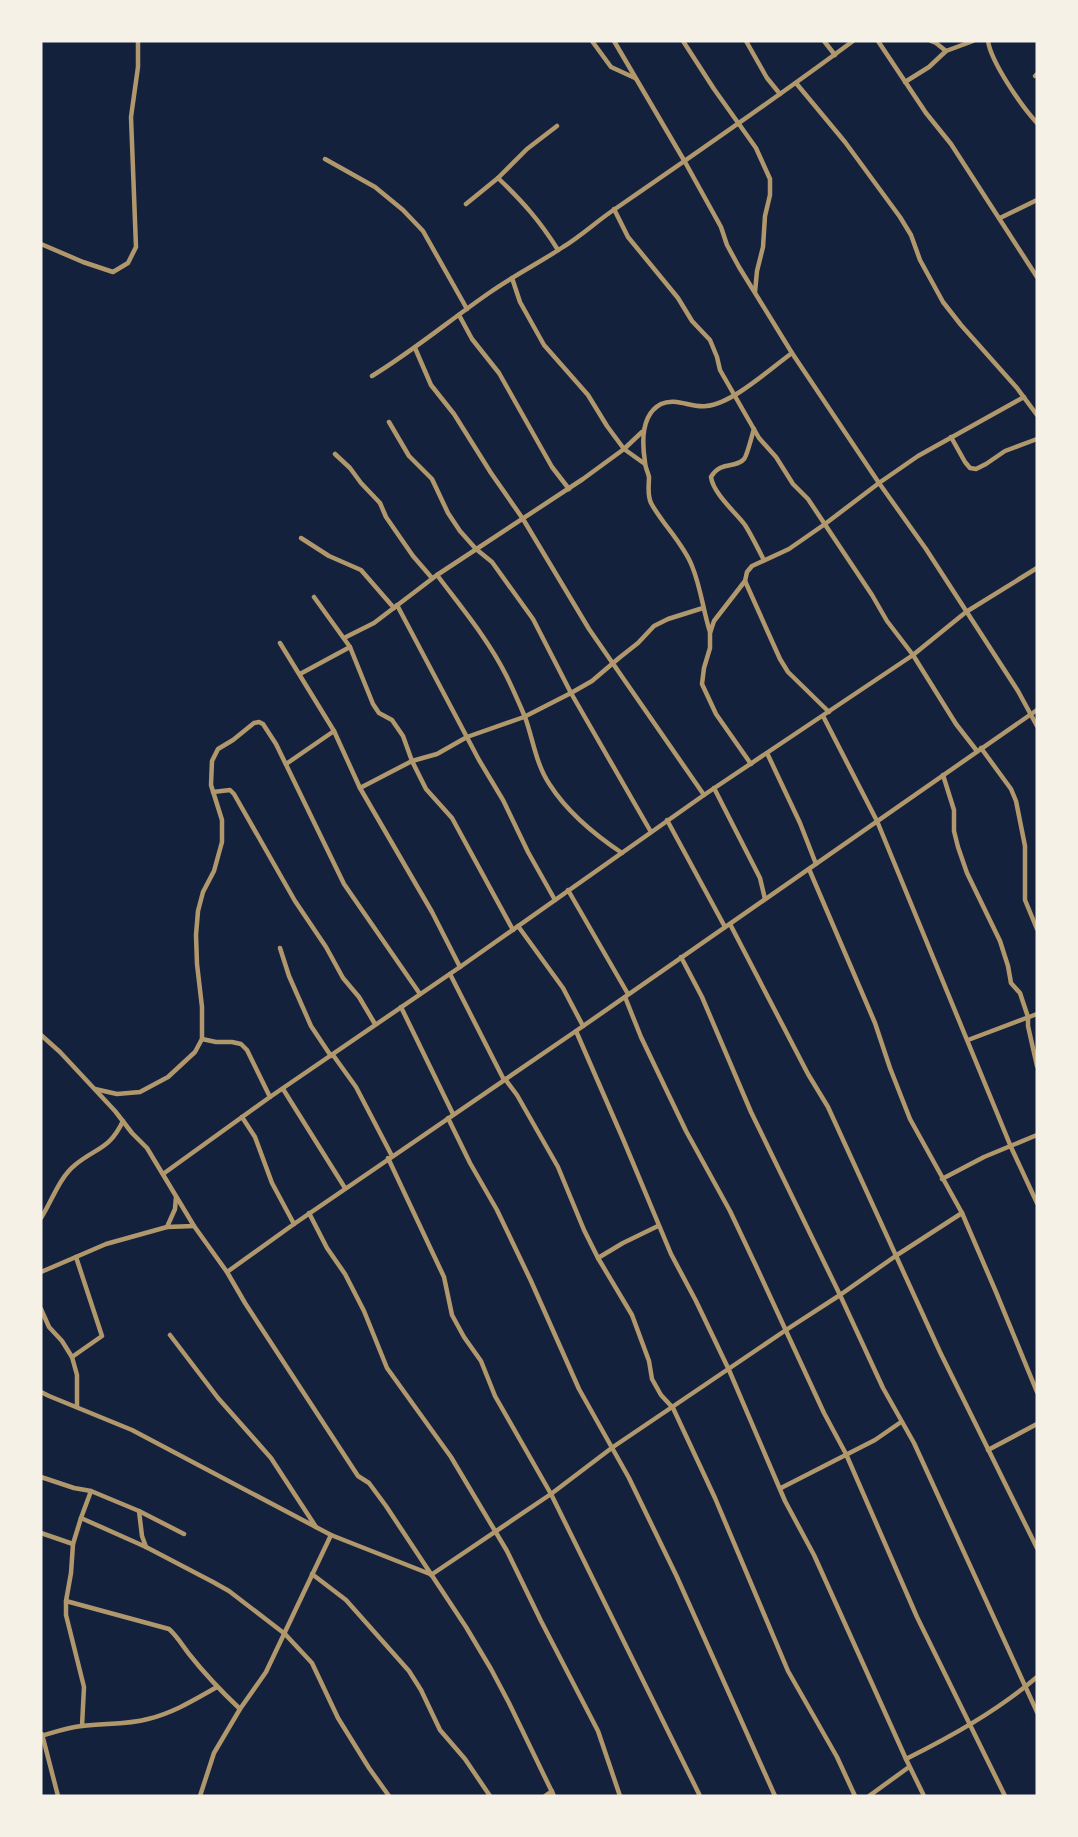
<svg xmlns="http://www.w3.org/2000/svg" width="1078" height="1837" font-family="'Varela Round',sans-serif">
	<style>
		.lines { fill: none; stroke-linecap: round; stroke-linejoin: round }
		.minor { stroke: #b1986c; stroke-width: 4.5 }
	</style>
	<rect width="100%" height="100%" fill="#14213d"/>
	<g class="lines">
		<g class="minor">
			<polyline points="592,41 611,67 635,78"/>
			<polyline points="614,41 685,162 721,227 727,245 739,267 792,353 879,483 926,549 1018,691 1037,726"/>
			<polyline points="683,41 714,89 756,148 770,179 770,195 765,216 763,247 757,271 755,292"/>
			<polyline points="746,41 767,78 780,94"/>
			<polyline points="824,41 835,55"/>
			<polyline points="878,41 926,113 951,144 1037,277"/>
			<polyline points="931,41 936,43 946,51"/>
			<path d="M988,41C991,62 1022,107 1037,123"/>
			<polyline points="1035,76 1037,74"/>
			<polyline points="905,82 929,67 946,51 973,41"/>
			<polyline points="796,83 845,142 900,217 911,235 920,260 943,302 961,325 1017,388 1037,415"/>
			<polyline points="325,159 375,187 403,210 423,231 467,309"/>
			<path d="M498,178C523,202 540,221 558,250"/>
			<polyline points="466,204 498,178 527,149 557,126"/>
			<polyline points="614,209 628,237 678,298 692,321 710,340 717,357 720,370 759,438 776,457 793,484 808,499 872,595 887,621 913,655 956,724 977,751"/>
			<polyline points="1000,218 1037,200"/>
			<polyline points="41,244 83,262 113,272 128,263 136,247 131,117 138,67 138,41"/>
			<polyline points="512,278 520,302 544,345 588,395 607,426 624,449 645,464"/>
			<polyline points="459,315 472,339 499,373 552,467 569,489"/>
			<polyline points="415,348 431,385 454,414 491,473 523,519 589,629 704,795"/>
			<path d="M372,376C413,351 450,320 489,293C513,276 539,263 563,247C581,236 597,221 615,209C695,154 775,99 853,41"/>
			<polyline points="389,422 409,456 432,479 448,513 460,531 476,549 492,562 533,619 571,693 651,832"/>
			<path d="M754,429C752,435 747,456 744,459C736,469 721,460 711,477C713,493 735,512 745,525C752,536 758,549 764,560"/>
			<polyline points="951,437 965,462 970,468 976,469 986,464 1005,451 1037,439"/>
			<polyline points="335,454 350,468 361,483 380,503 386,517 413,556 432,578"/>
			<polyline points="301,538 329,556 361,570 394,608"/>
			<path d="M437,575C461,607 488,639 506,675C513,689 519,703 525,717C533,739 536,765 550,785C568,813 595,835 622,853"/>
			<polyline points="745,581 780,659 788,672 829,712"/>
			<polyline points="314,597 350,647 373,704 379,713 392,720 403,736 412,761 426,789 452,818 513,930"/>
			<polyline points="397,605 479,760 503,800 528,852 555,900"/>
			<path d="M710,632C703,610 701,588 692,566C683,543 663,525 651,503C647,494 649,486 649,477C648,472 645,467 645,462C642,443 640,415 661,404C676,397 691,408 706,406C732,404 770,369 792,353"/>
			<polyline points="344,638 374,623 437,575 583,479 624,449 642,432"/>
			<polyline points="280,643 334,731 360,788 432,912 460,967"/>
			<polyline points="300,674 350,647"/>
			<polyline points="823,716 877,821 1011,1147 1037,1203"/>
			<polyline points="981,748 1011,789 1016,801 1025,846 1025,900 1037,929"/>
			<polyline points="767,753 800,823 816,864"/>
			<polyline points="286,764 334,731"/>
			<polyline points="751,764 716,714 702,684 704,668 710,648 710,633 714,621 745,581 747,572 752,566 789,549 825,524 879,483 918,456 1024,397"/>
			<polyline points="943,775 954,810 954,831 958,847 967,873 1000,941 1008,966 1011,983 1020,993 1028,1017 1028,1026 1037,1066"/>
			<polyline points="360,788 412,761 437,754 467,737 524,717 571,693 592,681 619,658 638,643 654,626 668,619 703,608"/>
			<polyline points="714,788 760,878 765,899"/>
			<polyline points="213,792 230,790 234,794 295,901 326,947 343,978 359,997 375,1024"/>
			<polyline points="667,820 725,927"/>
			<polyline points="568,890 628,994"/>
			<polyline points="730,924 808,1074 828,1107 940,1352 1037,1548"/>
			<polyline points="518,926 563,988 583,1026"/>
			<polyline points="280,948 289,976 311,1026 331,1056"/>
			<polyline points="681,957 702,997 751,1112 840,1295 883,1388 914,1443 1037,1712"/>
			<polyline points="450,974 504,1080"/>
			<polyline points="625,997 641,1037 686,1131 730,1211 757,1268 824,1413 846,1454 917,1617 1005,1796"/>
			<polyline points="401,1007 453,1114"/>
			<polyline points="576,1031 623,1139 671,1254 696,1301 729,1370 785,1501 814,1555 906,1759 924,1796"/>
			<polyline points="41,1035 60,1052 115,1111 132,1133 147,1148 194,1226 227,1272 245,1303 358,1476 369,1483 386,1506 466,1627 491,1669 509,1703 554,1796"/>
			<polyline points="202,1039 216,1042 232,1042 241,1044 247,1050 270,1097"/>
			<polyline points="968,1040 1037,1014"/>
			<polyline points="333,1055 356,1087 392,1156"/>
			<polyline points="505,1079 517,1095 558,1167 584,1230 598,1258 632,1315 649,1361 652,1379 661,1395 673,1408 715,1498 788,1671 837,1757 855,1796"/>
			<polyline points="95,1089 117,1094 140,1092 168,1077 195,1052 202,1039 202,1007 197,964 196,935 198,911 203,892 214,871 222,842 222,820 211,785 212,761 218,749 233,740 254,723 259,722 263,724 276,744 344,884 420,994"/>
			<polyline points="283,1089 345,1188"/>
			<polyline points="242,1117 255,1137 272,1183 294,1224"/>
			<polyline points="448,1118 470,1163 497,1210 531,1281 579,1389 629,1478 677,1577 775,1796"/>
			<polyline points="388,1158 444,1277 452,1315 464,1337 481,1361 495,1396 551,1494 700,1796"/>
			<polyline points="163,1174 270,1097 460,967 704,795 913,655 966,612 1037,568"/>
			<polyline points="942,1179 984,1157 1037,1135"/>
			<polyline points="309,1213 327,1248 345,1274 364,1311 387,1368 451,1457 507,1551 541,1621 598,1731 620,1796"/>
			<polyline points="962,1213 996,1292 1037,1392"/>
			<path d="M41,1218C52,1201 59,1178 75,1165C97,1147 109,1150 123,1121"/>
			<polyline points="167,1227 175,1209 176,1197"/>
			<polyline points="598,1258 623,1243 658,1226"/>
			<polyline points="41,1272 106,1244 167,1227 194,1226"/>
			<polyline points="227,1272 294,1224 576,1031 1037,710"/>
			<polyline points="41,1309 49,1327 62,1341 72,1357 77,1375 77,1407"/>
			<polyline points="170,1335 218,1398 271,1458 316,1527"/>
			<polyline points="72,1357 102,1336 76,1257"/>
			<polyline points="41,1392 49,1396 132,1430 331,1535 430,1574"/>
			<polyline points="988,1450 1037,1424"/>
			<polyline points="41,1477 74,1488 91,1491 139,1511 184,1534"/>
			<polyline points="781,1488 875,1440 901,1422"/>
			<polyline points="91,1491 81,1518 146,1547 213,1582 229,1591 285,1634 312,1663 338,1718 369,1768 389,1796"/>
			<polyline points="139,1511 142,1536 146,1547"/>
			<polyline points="81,1518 73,1544 71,1573 66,1601 66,1615 84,1687 82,1726"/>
			<polyline points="41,1533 73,1544"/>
			<polyline points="312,1574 346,1600 409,1671 421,1690 440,1730 465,1759 490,1796"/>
			<polyline points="431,1575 551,1494 613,1447 786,1330 840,1295 897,1255 962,1213 910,1119 890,1068 875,1023 809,869"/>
			<path d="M66,1601L169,1629C177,1636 182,1645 189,1654C204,1673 222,1692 240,1709"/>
			<polyline points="42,1734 58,1796"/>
			<path d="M41,1736C55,1732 69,1727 82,1726C104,1723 126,1725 148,1719C173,1713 194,1700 217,1687"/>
			<path d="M906,1759C952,1736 997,1711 1037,1677"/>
			<polyline points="200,1796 214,1753 240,1709 266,1672 331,1535"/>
			<polyline points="545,1796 552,1791"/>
			<polyline points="869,1796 909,1767"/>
		</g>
	</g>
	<rect width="1078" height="1837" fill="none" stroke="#f6f1e7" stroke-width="85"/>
</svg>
